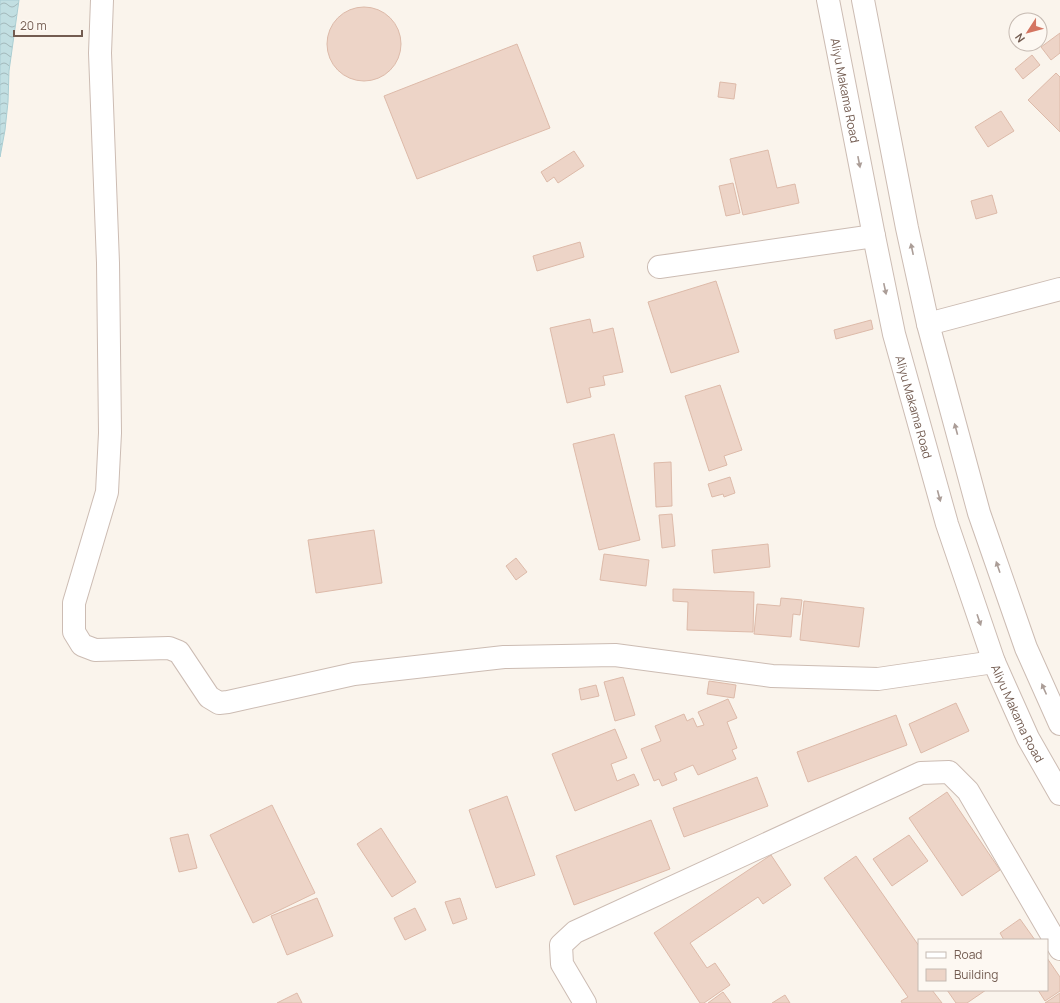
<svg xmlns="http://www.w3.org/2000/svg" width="1060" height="1003" font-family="Manrope,sans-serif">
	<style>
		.water { fill: url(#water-waves); stroke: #aaced3 }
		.building { fill: #edd4c7; stroke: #ddbaa9 }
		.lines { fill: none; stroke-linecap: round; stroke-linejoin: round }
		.minor-casing { stroke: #ccbcb3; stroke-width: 24 }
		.tertiary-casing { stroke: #ccbcb3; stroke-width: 24 }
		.minor { stroke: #fff; stroke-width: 22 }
		.tertiary { stroke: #fff; stroke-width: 22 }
		.oneway { fill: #ab9d97 }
		.labels { text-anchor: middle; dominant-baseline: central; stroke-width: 3.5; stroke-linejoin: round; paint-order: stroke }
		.street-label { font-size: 12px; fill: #735c51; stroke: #fdf8f2 }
	</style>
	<defs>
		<pattern id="water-waves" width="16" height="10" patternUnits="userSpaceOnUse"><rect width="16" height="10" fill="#c2dfe2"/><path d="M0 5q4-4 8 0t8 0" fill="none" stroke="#a2b8ba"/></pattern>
	</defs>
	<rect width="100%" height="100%" fill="#faf4ec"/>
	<polygon class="water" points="0,0 19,0 9,71 8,102 5,130 0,157"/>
	<g class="building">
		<circle cx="364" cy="44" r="37"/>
		<polygon points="1060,33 1060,53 1051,60 1041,47"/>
		<polygon points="517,44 550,128 417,179 384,96"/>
		<polygon points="1032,55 1040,65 1023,79 1015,69"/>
		<polygon points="1056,73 1060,77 1060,132 1028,100"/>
		<polygon points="720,82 736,84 734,99 718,97"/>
		<polygon points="1001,111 1014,131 988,147 975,127"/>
		<polygon points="768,150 777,188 795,184 799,203 743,215 730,159"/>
		<polygon points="574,151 584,166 558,183 554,177 547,182 541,172"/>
		<polygon points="733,183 740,213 726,216 719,186"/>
		<polygon points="992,195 997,213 976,219 971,201"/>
		<polygon points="580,242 584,257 537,271 533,256"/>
		<polygon points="716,281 739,352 671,373 648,302"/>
		<polygon points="590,319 593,333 613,328 623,372 603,376 605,385 589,388 591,397 567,403 550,328"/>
		<polygon points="871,320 873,329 836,339 834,330"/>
		<polygon points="720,385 742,450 724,456 727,465 709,471 685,396"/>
		<polygon points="614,434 640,540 599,550 573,444"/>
		<polygon points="671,462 672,506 656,507 654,463"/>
		<polygon points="730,477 735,493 724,497 723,494 712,497 708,484"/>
		<polygon points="672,514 675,546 662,548 659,515"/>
		<polygon points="374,530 382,583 316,593 308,540"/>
		<polygon points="768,544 770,567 714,573 712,550"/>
		<polygon points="604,554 649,560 646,586 600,580"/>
		<polygon points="516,558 527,572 516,580 506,566"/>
		<polygon points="673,589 754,592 753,632 687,630 688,602 673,601"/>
		<polygon points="781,598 802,600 800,615 793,614 791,637 754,634 757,604 780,606"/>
		<polygon points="804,601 864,608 859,647 800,640"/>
		<polygon points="623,677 635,715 615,721 604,682"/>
		<polygon points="709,681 736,685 734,698 707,694"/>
		<polygon points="596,685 599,696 581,700 579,689"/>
		<polygon points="728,699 737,718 727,722 737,748 732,750 736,759 698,775 693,765 674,773 677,780 662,786 659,779 654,781 641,749 661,741 655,726 684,714 687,721 693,718 697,727 704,725 698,712"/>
		<polygon points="956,703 969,731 921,753 909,724"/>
		<polygon points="896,715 907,745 808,782 797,752"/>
		<polygon points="615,729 627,758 611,764 617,781 634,774 639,785 575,811 552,754"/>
		<polygon points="757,777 768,806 684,837 673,808"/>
		<polygon points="947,792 1000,870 962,896 909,818"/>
		<polygon points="507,796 535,875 496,888 469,810"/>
		<polygon points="272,805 315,893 253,923 210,835"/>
		<polygon points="651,820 670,869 574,905 556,856"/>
		<polygon points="381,828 416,882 392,897 357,844"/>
		<polygon points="188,834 197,868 179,872 170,838"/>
		<polygon points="909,835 928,861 892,886 873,859"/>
		<polygon points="771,855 791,885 763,904 758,897 690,943 707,968 715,963 730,985 704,1003 700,1003 654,933"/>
		<polygon points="856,856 919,946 919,990 932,990 942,1003 902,1003 901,1001 908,997 824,878"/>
		<polygon points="317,898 333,936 287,955 271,916"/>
		<polygon points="460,898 467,919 453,924 445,902"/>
		<polygon points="415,908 426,930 405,940 394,918"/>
		<polygon points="1020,919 1035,940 1004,940 1000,933"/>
		<polygon points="1047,958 1060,977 1060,991 1045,1001 1038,990 1047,990"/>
		<polygon points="947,990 986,990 967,1003 956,1003"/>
		<polygon points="723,992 731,1003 708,1003"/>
		<polygon points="297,993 302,1003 277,1003"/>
		<polygon points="1060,993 1060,1003 1045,1003"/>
		<polygon points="785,995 790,1003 772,1003"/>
	</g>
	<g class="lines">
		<g class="minor-casing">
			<g id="minor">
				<polyline points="102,0 100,53 108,263 110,433 107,492 74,603 74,632 82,645 95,650 169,648 179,652 209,697 219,703 228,702 354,674 504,657 615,655 772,676 878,679 994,662"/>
				<polyline points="659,267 874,236"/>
				<polyline points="928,324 1060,289"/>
				<polyline points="585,1003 562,964 561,945 575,932 921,773 949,772 968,791 1060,949"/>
			</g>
		</g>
		<g class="tertiary-casing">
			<g id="tertiary">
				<path id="s1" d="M828,0L874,236L894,334L947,524L994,662L1028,738L1060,794"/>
				<polyline points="863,0 907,228 928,324 979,513 1026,648 1060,724"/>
			</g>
		</g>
		<use href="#minor" class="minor"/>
		<use href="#tertiary" class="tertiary"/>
	</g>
	<defs><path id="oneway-solid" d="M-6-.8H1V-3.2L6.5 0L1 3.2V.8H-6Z"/></defs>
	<g class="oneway">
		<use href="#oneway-solid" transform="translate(859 162) rotate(79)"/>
		<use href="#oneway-solid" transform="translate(912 249) rotate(-102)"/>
		<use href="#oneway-solid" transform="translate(885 289) rotate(78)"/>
		<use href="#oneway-solid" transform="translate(956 429) rotate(-105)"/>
		<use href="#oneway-solid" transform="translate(939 496) rotate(75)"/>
		<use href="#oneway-solid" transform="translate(998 567) rotate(-109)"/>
		<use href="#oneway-solid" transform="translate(979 620) rotate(71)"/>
		<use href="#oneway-solid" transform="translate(1044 689) rotate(-114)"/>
	</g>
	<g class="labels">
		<g class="street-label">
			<text stroke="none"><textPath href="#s1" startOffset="92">Aliyu Makama Road</textPath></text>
			<text stroke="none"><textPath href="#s1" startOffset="416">Aliyu Makama Road</textPath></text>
			<text stroke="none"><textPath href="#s1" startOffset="740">Aliyu Makama Road</textPath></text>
		</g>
	</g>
	<rect x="918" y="939" width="130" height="52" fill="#fdf8f2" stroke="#c6bab2"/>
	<rect x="926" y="952" width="20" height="6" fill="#ffffff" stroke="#c6bab2"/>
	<text x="954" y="959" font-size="12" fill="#735c51">Road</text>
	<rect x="926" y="969" width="20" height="12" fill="#edd4c7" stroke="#c6bab2"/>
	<text x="954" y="979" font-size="12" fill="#735c51">Building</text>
	<g transform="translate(1028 32) rotate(234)"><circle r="19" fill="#fdf8f2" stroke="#c6bab2"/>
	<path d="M0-3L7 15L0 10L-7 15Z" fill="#d47561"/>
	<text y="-6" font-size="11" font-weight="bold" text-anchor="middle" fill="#735c51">N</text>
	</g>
	<path d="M14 30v6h68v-6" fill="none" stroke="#735c51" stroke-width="2"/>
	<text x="20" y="30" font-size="12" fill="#735c51" stroke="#fdf8f2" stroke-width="3" paint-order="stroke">20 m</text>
</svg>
